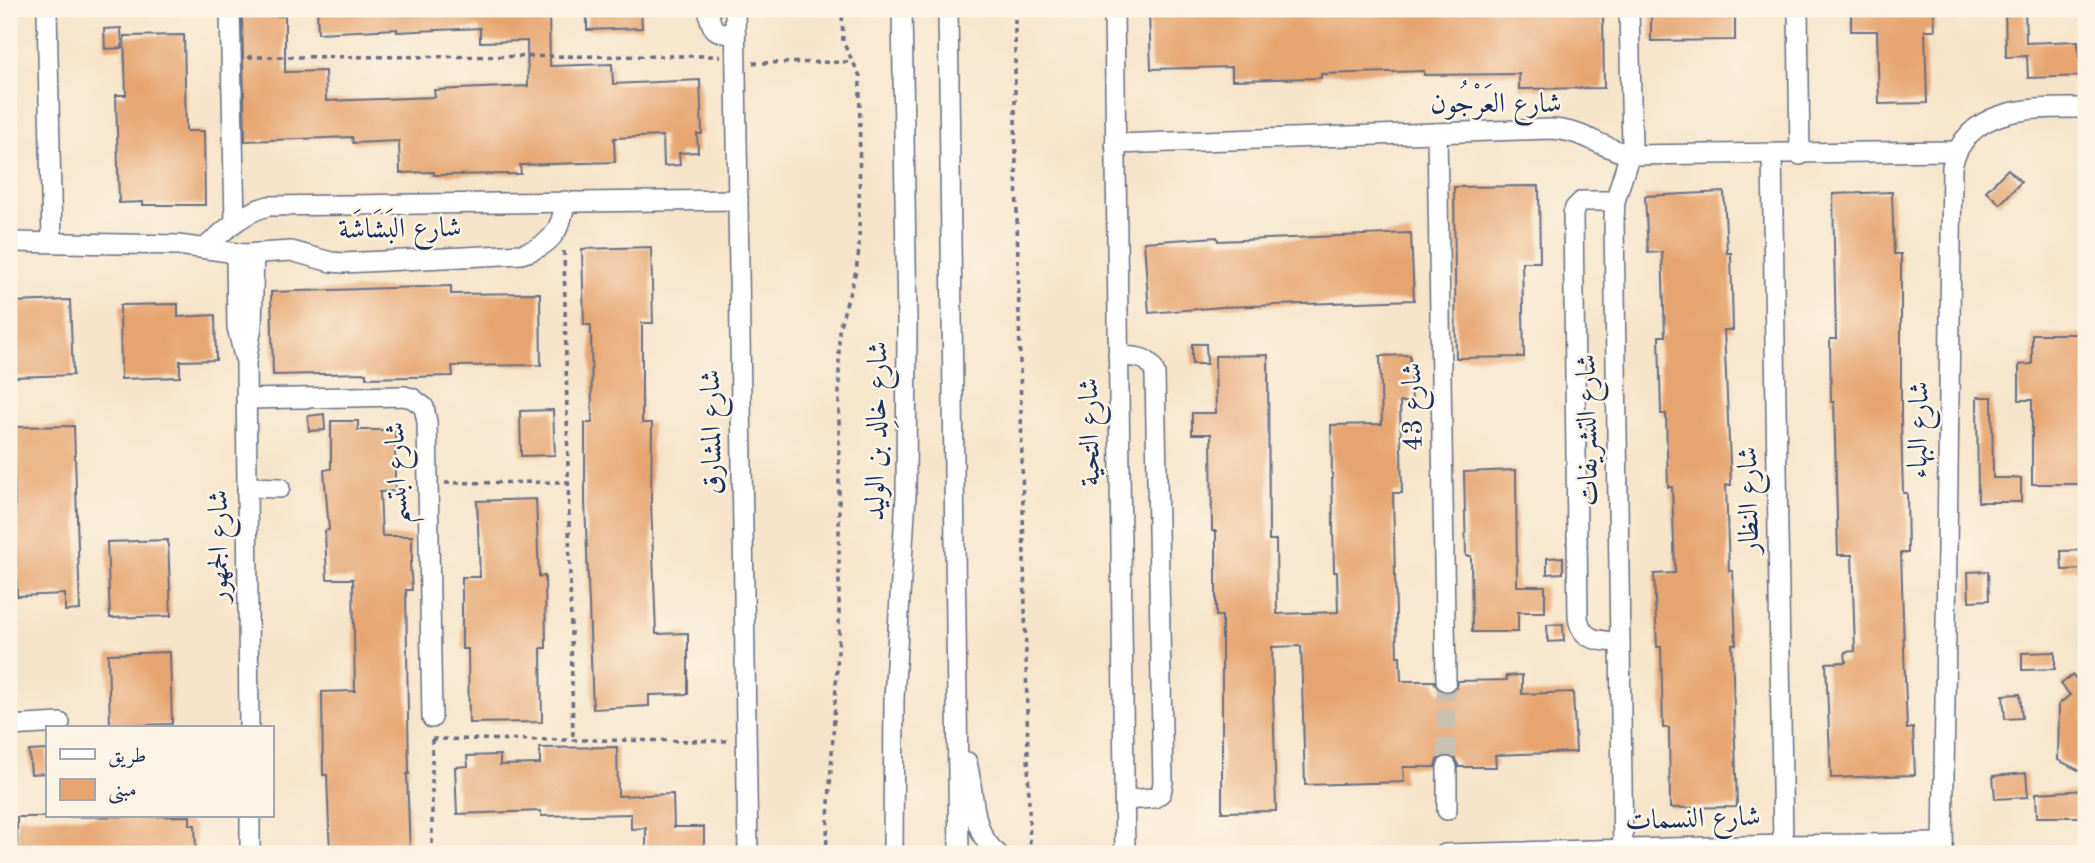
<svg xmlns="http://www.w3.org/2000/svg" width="2095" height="863" font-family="'Old Standard TT',Amiri,serif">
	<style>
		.building { fill: #e6a46f }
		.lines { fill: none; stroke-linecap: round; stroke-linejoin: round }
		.minor-tunnel { stroke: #c9c0b4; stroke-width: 19; stroke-dasharray: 19 10; stroke-linecap: butt }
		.minor-casing { stroke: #676e83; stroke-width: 22 }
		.path { stroke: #676e83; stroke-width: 3.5; stroke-dasharray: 5 5; stroke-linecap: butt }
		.minor { stroke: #fff; stroke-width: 19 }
		.labels { text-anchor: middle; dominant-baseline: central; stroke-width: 5; stroke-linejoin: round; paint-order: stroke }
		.street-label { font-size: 28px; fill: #1b2f5e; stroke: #fcf5e5 }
	</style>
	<rect width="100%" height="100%" fill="#fcf5e5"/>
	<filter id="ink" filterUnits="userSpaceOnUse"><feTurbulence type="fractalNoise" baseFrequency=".0143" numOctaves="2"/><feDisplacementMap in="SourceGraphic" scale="14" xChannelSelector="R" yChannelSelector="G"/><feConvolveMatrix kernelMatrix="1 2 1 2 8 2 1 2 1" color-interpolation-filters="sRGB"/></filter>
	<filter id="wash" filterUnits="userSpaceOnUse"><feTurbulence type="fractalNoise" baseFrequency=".00686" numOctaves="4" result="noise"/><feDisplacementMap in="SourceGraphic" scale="28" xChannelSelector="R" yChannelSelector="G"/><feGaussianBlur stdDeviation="1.57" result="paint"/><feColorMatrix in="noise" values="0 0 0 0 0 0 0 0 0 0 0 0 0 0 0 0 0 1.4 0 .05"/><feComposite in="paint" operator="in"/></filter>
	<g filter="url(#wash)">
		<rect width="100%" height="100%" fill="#f5e4c9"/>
		<g id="blocks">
			<g class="building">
				<polygon points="317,9 549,9 550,66 612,64 613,84 700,80 702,134 697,134 698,152 679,153 680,165 664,166 663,136 614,138 615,162 520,165 521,174 434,175 434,172 400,173 399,141 353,143 352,137 245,141 242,16 285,16 285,72 325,71 326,101 435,97 434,90 528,86 527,41 480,42 480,28 397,32 397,29 318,33"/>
				<polygon points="587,9 641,9 642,28 587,30"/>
				<polygon points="1230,9 1603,9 1604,88 1519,89 1519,74 1424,75 1424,71 1321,74 1321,78 1232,80 1232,67 1151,69 1149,12"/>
				<polygon points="1651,9 1735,9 1735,40 1651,41"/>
				<polygon points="1851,9 1934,9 1935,30 1925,30 1927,103 1879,104 1877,31 1851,31"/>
				<polygon points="2005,9 2025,9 2026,43 2078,41 2079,57 2086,57 2086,76 2028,78 2027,56 2006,57"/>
				<polygon points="121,28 122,48 105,49 104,29"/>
				<polygon points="184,35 186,131 204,131 205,205 143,205 143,202 119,203 116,95 126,95 124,36"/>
				<polygon points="2008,169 2021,182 2000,204 1986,191"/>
				<polygon points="1539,186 1540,262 1522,262 1524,357 1456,358 1454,187"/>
				<polygon points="1724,192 1727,253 1731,253 1733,330 1724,330 1731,485 1726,485 1729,571 1733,571 1736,644 1732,644 1737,807 1670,808 1669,728 1663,728 1661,647 1657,647 1654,574 1675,573 1672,487 1668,487 1666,414 1661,414 1659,336 1665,336 1662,252 1648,253 1645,196"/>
				<polygon points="1892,192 1894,254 1901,254 1901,419 1903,493 1907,493 1908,553 1901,553 1904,650 1907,729 1913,728 1915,775 1831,778 1826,663 1846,662 1845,652 1855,651 1852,555 1838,555 1834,402 1831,402 1830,339 1836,339 1833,194"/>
				<polygon points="1411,233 1414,300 1222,307 1149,313 1144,242 1217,237 1218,241"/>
				<polygon points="651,247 653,323 642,323 642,423 652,423 651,502 656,634 688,633 688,694 649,695 649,706 593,709 585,502 585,423 592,423 591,325 584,325 582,249"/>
				<polygon points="451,286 451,294 540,293 541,365 452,366 453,376 366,378 366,373 273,375 271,292"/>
				<polygon points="70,300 73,375 13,377 11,302"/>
				<polygon points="178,304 178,317 215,315 216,360 180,361 180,377 121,379 120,305"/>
				<polygon points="2032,334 2086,334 2086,484 2032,484 2032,400 2019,400 2019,365 2032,364"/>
				<polygon points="1192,344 1206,344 1207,364 1192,364"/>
				<polygon points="1268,355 1269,540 1276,540 1277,614 1338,612 1337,572 1334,572 1331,425 1382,424 1380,356 1410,355 1412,402 1400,402 1402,493 1393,493 1397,656 1400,656 1401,681 1434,681 1439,691 1447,693 1456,688 1458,681 1507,680 1506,676 1522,675 1522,694 1573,692 1576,752 1495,755 1496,767 1459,767 1454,757 1446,755 1437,760 1435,767 1403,767 1404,782 1305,785 1301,646 1272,647 1276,811 1222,812 1222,616 1216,616 1216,531 1212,531 1211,434 1192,434 1192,413 1216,413 1215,356"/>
				<polygon points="1977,397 1992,397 1993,478 2021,478 2021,502 1978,502"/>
				<polygon points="553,410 555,455 521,456 520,411"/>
				<polygon points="324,414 325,430 309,431 308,416"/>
				<polygon points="331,421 358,421 358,430 395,430 395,491 380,492 382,536 412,536 412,562 410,562 412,590 406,590 409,774 407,774 410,854 330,854 327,775 323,775 322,692 355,691 353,579 327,579 325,531 329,530 324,470 331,469"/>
				<polygon points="74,426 80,610 65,611 65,594 17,596 13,427"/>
				<polygon points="1516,470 1517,586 1545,586 1545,612 1518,612 1518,632 1472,632 1471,556 1466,556 1464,472"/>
				<polygon points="536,499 539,577 545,576 546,648 541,648 542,722 469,723 468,649 462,649 462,577 480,577 477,501"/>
				<polygon points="168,540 171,616 110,618 107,542"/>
				<polygon points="2086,550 2086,569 2062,570 2061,551"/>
				<polygon points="1563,557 1563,573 1547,574 1547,558"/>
				<polygon points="1988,571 1989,600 1969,601 1968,572"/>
				<polygon points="1563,624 1564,641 1548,642 1547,625"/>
				<polygon points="170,652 172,724 110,726 108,654"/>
				<polygon points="2055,652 2055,669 2022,670 2022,653"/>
				<polygon points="2073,675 2081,685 2086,680 2086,765 2080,771 2058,760 2059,704 2070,695 2061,684"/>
				<polygon points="2020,694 2022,718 2005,719 2003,695"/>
				<polygon points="617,747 618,796 673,794 674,827 704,827 704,854 646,854 646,828 631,829 631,814 541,816 541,811 457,814 455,767 468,766 467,756 500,755 500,765 540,764 540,748"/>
				<polygon points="47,750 47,773 31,774 29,751"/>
				<polygon points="2026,773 2028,797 1995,799 1993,776"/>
				<polygon points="2086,790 2086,817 2037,817 2036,793"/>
				<polygon points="190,816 190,825 195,825 196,854 17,854 17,817"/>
			</g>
		</g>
	</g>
	<g filter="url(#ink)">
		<use href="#blocks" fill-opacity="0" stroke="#676e83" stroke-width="2"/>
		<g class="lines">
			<polyline class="minor-tunnel" points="1446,681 1447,767"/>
			<g class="minor-casing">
				<g id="minor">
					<polyline points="47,9 52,242"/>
					<polyline points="230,9 235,221"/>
					<path d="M709,9C709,29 716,34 735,34"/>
					<polyline points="735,9 748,854"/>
					<polyline points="948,9 959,854"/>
					<polyline points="1114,9 1125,854"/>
					<polyline points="1798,9 1800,155"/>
					<polyline points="1437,133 1446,681"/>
					<path d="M1115,144L1551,129C1583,130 1601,148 1631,155L1956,151"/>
					<polyline points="1772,155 1783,845"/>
					<path d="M1615,201H1582L1575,208L1573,214L1578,617C1581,641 1599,641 1620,642"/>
					<path d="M9,242L178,245L244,254L291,251L331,262L344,263L521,254C550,247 562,230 565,201"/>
					<path d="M205,248C225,230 242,213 268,206L738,200"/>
					<polyline points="236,253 237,327 244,356"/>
					<path d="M1118,356C1135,357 1151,355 1155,375L1163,783L1161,793L1154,798L1125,800"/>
					<polyline points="246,399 404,396 412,398 424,407 427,422 432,718"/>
					<polyline points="248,487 280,488"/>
					<polyline points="9,726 60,723"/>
					<polyline points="249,728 246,363 252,326 254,254"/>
					<path d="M967,762C975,793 970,833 998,854"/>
					<polyline points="1447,767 1447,810"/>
					<polyline points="250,816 250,854"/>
					<polyline points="893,854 894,699 906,495 907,322 902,9"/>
					<polyline points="1445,854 1783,845 1943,843"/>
					<polyline points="1623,854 1614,221 1615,201 1632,147 1629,9"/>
					<path d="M1943,854L1952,166C1968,104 2036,108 2086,108"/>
				</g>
			</g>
			<g class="path">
				<polyline points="1015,9 1015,116 1030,854"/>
				<polyline points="248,57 720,56"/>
				<polyline points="753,63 853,62"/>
				<polyline points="564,251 573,739"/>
				<polyline points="445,483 569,482"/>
				<polyline points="432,739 730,741"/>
				<polyline points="432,854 432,737"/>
				<polyline points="826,854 839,634 839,329 856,271 859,250 860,76 843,42 842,9"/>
			</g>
			<use href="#minor" class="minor"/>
		</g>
	</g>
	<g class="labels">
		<g class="street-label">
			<text x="1496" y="105">شارع العَرْجُون</text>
			<text transform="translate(400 230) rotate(-1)">شارع البَشَاشَة</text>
			<text transform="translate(1414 407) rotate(-91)">شارع 43</text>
			<text transform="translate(1589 430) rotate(-91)">شارع التشريفات</text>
			<text transform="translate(1920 430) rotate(-89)">شارع البهاء</text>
			<text transform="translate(878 431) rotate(-89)">شارع خالِد بن الوليد</text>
			<text transform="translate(713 432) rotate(-91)">شارع المشارق</text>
			<text transform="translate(1091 432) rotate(-91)">شارع التحية</text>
			<text transform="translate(398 473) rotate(-92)">شارع ابتسم</text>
			<text transform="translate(1750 500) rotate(-91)">شارع النظار</text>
			<text transform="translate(220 546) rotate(-90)">شارع الجمهور</text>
			<text transform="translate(1693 820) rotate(-2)">شارع النسمات</text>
		</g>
	</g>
	<rect width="2095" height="863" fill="none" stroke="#fcf5e5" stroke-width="35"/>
	<rect x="46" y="726" width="228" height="91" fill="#fcf5e5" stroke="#a2a6af" stroke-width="2"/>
	<rect x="60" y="749" width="35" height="10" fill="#ffffff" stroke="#a2a6af" stroke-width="2"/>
	<text x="108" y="762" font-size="21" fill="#1b2f5e">طريق</text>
	<rect x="60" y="779" width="35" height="21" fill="#e6a46f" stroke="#a2a6af" stroke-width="2"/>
	<text x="108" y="796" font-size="21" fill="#1b2f5e">مبنى</text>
</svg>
